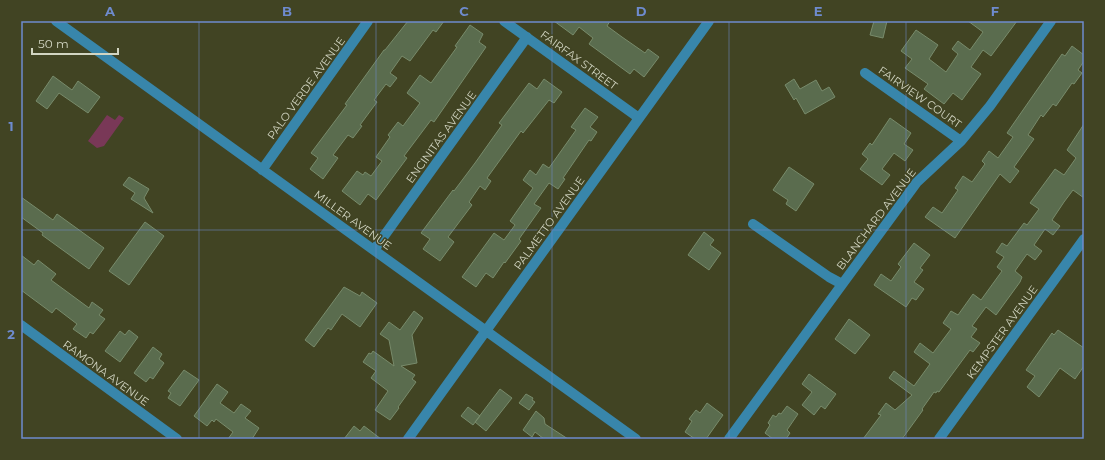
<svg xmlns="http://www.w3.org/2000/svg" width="1105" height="460" font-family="Montserrat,sans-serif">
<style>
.green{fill:#793857}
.building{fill:#5a6c4e;stroke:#788b6b}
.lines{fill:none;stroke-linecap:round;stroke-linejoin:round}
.minor{stroke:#3886ab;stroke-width:10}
.grid{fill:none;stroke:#6e8bce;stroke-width:1;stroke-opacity:0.55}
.labels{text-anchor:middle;stroke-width:3;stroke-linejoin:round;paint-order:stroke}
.street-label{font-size:11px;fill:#d2d5c2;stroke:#414423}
.neatline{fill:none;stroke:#6e8bce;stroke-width:1.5}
.grid-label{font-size:13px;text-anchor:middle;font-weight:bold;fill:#6e8bce}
</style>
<rect width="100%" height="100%" fill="#414423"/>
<path class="green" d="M 107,115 L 115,120 L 119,115 L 124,118 L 104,146 L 97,148 L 88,141 Z"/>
<path class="building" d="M 408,21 L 444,21 L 436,32 L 433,30 L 410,61 L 402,56 L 390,73 L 397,78 L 390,87 L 386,84 L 374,100 L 377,102 L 360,125 L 362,126 L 353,138 L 348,135 L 333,155 L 338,158 L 323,179 L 310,169 L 318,158 L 311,153 L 347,105 L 345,104 L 384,50 L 385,50 Z
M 554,21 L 610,21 L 607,26 L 622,37 L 645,53 L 648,49 L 659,57 L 644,77 L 634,69 L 630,74 L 589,44 L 593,38 L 579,27 L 573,35 Z
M 874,21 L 887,21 L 883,38 L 870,35 Z
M 968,21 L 1017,21 L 991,56 L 983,50 L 971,67 L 981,74 L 962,100 L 953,93 L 944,104 L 924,89 L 928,84 L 905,68 L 912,59 L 901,51 L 916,30 L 938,45 L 929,59 L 946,72 L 958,54 L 952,49 L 958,41 L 970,50 L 983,32 Z
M 470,25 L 483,34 L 479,42 L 486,47 L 434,122 L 431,120 L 404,156 L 407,158 L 376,200 L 368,194 L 360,205 L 342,191 L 357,171 L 363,175 L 365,172 L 371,176 L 382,161 L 376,157 L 390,137 L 388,135 L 398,122 L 403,126 L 420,103 L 407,93 L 420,75 L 431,83 L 457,47 L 455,46 Z
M 1072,46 L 1084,55 L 1084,61 L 1078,70 L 1082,73 L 1074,84 L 1072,83 L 1056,106 L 1053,104 L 1043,117 L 1041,115 L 1028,135 L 1034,139 L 1014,167 L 1019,171 L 1010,183 L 1000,174 L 955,238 L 925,217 L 933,207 L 942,213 L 958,190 L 955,188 L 963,176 L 972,182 L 985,164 L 982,161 L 989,151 L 998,158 L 1013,137 L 1007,133 L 1062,54 L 1065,56 Z
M 53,76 L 72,90 L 78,81 L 100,97 L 88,113 L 59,93 L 47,109 L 36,101 Z
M 544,79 L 562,92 L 554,103 L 549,100 L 523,133 L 521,131 L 487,178 L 491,181 L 485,190 L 480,186 L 469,202 L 472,205 L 448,237 L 454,242 L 440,261 L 423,249 L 430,239 L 421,233 L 453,190 L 454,191 L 475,163 L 502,125 L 499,123 L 529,83 L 537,89 Z
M 794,79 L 800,89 L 816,80 L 822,91 L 829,87 L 835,97 L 805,114 L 796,98 L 794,100 L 785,85 Z
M 585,108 L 598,117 L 590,127 L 597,132 L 591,141 L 589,140 L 563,178 L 565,179 L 558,189 L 549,183 L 534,204 L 541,208 L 519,239 L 521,241 L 505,263 L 504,262 L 493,278 L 486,273 L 476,287 L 462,277 L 494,233 L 504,240 L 515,225 L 510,221 L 533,188 L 523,180 L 530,170 L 536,175 L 543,164 L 549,168 L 576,130 L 571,127 Z
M 890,118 L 911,133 L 904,144 L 913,150 L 905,161 L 894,153 L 882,169 L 890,175 L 882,185 L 860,169 L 868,159 L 862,154 L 870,143 L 872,145 Z
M 1084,124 L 1084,198 L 1073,190 L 1064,202 L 1052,220 L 1060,226 L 1053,235 L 1045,229 L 1034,245 L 1042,251 L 1035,260 L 1027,254 L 1015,271 L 1022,277 L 1020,282 L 996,315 L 986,307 L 972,326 L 977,329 L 971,337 L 980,343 L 973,352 L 970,350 L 939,392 L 937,391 L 936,393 L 934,392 L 922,409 L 923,410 L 902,439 L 863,439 L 881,415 L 878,414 L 886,403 L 895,410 L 912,395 L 889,378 L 894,371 L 914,386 L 930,364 L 914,352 L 920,343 L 933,353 L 951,329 L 943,323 L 951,311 L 958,315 L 973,294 L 981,300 L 1002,271 L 997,267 L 1004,257 L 996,252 L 1002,243 L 1007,246 L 1024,223 L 1027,225 L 1039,209 L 1030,203 L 1055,169 L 1064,175 L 1076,158 L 1067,150 Z
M 789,167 L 814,184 L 796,211 L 786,204 L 788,200 L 773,190 Z
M 129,177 L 149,189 L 144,198 L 153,213 L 131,199 L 135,193 L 123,185 Z
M 21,197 L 53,220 L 57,214 L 104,248 L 89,269 L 42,235 L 43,233 L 21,217 Z
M 145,222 L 164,236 L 129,285 L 109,271 Z
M 704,232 L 714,240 L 710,245 L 721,253 L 709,270 L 688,255 Z
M 914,243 L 930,255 L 920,268 L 923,270 L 914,282 L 924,289 L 916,300 L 912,298 L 906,307 L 874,285 L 881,274 L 891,281 L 901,267 L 898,264 Z
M 21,255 L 34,265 L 38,260 L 56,274 L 51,280 L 89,308 L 92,302 L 103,310 L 99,315 L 105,319 L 93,334 L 90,332 L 86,338 L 73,329 L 77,324 L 56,308 L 52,313 L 21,290 Z
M 344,287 L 360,296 L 362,292 L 377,303 L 360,327 L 342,314 L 331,330 L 328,328 L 314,347 L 305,340 Z
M 414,311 L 423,318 L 412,335 L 417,363 L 401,366 L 415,375 L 412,379 L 416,382 L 398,407 L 399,408 L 390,420 L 375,410 L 388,391 L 371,378 L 376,371 L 363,362 L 369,353 L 371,354 L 373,351 L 394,366 L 389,340 L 380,334 L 389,322 L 400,330 Z
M 849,319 L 870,335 L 855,354 L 835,339 Z
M 129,330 L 138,337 L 120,362 L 105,351 L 120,331 L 125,335 Z
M 1058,330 L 1084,348 L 1084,366 L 1075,379 L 1060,368 L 1039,397 L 1027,387 L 1035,376 L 1026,370 L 1052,333 L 1054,335 Z
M 153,347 L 162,354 L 159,359 L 164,363 L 153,379 L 150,377 L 146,382 L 134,373 Z
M 184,370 L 199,380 L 180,406 L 168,398 L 171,393 L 168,391 Z
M 809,374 L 836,394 L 825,409 L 821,406 L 814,415 L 802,405 L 812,392 L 802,384 Z
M 217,384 L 228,392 L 220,403 L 234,413 L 241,404 L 251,411 L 245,418 L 259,428 L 252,439 L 228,439 L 233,432 L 216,419 L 214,422 L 212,420 L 207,426 L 194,416 Z
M 500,389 L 512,398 L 486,431 L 475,422 Z
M 526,394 L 533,398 L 532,400 L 535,402 L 529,410 L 519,403 Z
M 707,403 L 723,415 L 706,439 L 695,439 L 685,432 L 692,421 L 689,419 L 696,410 L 700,413 Z
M 787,406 L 798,414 L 787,430 L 790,433 L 786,439 L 773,439 L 765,433 L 770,425 L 768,423 L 773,415 L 776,417 L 779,413 L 781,414 Z
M 468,407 L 480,416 L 473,425 L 461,416 Z
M 536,411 L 544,418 L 545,424 L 568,439 L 544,439 L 535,432 L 532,437 L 523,430 Z
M 354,426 L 360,431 L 364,426 L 381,439 L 344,439 Z"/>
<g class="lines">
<path class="minor" d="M 56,21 L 636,439
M 504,21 L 639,118
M 865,73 L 961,141
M 262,170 L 368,21
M 753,224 L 829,277 L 842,284
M 374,250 L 527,37
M 21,325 L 177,439
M 408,439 L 709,21
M 729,439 L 917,182 L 961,141 L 990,106 L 1051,21
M 939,439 L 1084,239"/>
</g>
<path class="grid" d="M 199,21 L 199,439M 376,21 L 376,439M 552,21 L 552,439M 729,21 L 729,439M 906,21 L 906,439M 21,230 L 1084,230"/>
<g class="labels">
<g class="street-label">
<text transform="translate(579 60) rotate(36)" y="4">FAIRFAX STREET</text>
<text transform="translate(306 88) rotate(-54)" y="4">PALO VERDE AVENUE</text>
<text transform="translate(920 97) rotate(35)" y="4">FAIRVIEW COURT</text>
<text transform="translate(441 137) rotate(-54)" y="4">ENCINITAS AVENUE</text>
<text transform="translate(876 219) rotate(-53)" y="4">BLANCHARD AVENUE</text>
<text transform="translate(353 220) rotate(36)" y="4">MILLER AVENUE</text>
<text transform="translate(549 223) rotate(-54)" y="4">PALMETTO AVENUE</text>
<text transform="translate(1002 332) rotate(-54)" y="4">KEMPSTER AVENUE</text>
<text transform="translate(106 373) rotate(36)" y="4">RAMONA AVENUE</text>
</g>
</g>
<rect width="1105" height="460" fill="none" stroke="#414423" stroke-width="44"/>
<path d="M32 48v6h86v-6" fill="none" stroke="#d2d5c2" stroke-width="2"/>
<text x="38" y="48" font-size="12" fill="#d2d5c2" stroke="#414423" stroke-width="3" paint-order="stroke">50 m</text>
<rect x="22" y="22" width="1061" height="416" class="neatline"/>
<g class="grid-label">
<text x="110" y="16">A</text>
<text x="287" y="16">B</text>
<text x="464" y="16">C</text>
<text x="641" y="16">D</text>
<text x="818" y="16">E</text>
<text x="995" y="16">F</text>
<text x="11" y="131">1</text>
<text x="11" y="339">2</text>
</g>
</svg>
